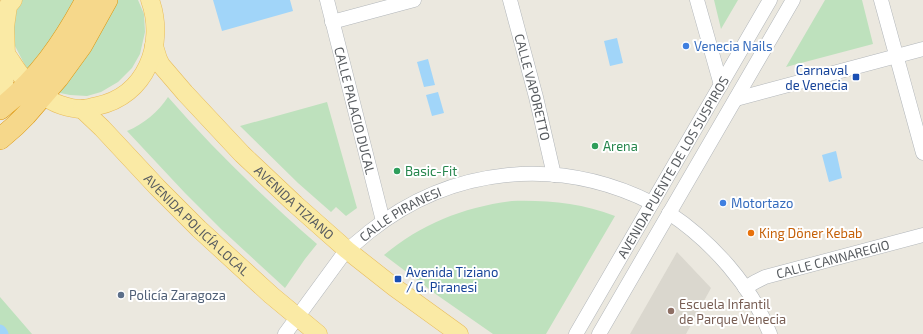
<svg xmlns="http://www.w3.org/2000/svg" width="923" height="334" font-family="'Exo 2',sans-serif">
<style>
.education{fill:#dad7ce}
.green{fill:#bee1bd}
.water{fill:#a1d5f9}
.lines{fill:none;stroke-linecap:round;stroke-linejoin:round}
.canal{stroke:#a1d5f9;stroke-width:13}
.minor-casing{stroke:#b2b6ba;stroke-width:15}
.major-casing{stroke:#e8bc5b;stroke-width:19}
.highway-casing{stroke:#dd960d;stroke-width:22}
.minor{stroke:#fff;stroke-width:14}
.major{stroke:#faeaa5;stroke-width:18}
.highway{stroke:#f6d88b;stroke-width:21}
.shop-dot{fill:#3f7fe0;stroke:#fff;stroke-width:1.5}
.transit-dot{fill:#1a4fb4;stroke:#fff;stroke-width:1.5}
.leisure-dot{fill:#2e9e5b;stroke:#fff;stroke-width:1.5}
.food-dot{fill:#e8710a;stroke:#fff;stroke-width:1.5}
.service-dot{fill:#5c6f8a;stroke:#fff;stroke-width:1.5}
.education-dot{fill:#8d6e63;stroke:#fff;stroke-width:1.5}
.labels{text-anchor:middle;stroke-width:4;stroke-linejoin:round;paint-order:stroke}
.shop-label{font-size:13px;fill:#366cbe;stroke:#fff;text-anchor:start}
.transit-label{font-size:13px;fill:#164399;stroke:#fff;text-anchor:end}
.street-label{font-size:13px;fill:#585c60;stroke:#fff}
.leisure-label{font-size:13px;fill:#27864d;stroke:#fff;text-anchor:start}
.food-label{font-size:13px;fill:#c56008;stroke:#fff;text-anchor:start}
.service-label{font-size:13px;fill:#4e5e75;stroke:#fff;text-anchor:start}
.education-label{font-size:13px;fill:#785e54;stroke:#fff;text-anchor:start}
</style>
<rect width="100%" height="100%" fill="#ebe8df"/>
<path class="education" d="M 677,252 L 711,288 L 686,334 L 630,334 Z"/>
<path class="green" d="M 21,0 L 77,0 L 66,20 L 28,71 L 15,46 L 14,33 L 13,18 Z
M 115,0 L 138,0 L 144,14 L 145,32 L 140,54 L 132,68 L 118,82 L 101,92 L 87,96 L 70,95 L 55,92 Z
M 714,0 L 738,0 L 721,29 Z
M 825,0 L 862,0 L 873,44 L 786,67 Z
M 168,97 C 214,150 264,198 317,244 L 305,259 L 285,288 L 221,229 L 185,193 L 127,131 C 144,124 158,112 168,97 Z
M 327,102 L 357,208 L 346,216 L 336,207 L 331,212 L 298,183 L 240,126 Z
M 512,201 C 547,200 581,203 615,216 L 546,334 L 493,334 L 437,295 L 384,255 C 421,224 464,207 512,201 Z
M 0,297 L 32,334 L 0,334 Z"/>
<path class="water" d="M 213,0 L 290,0 L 293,11 L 222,31 Z
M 617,38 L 623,63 L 610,66 L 604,41 Z
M 428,59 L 435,85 L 424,87 L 417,62 Z
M 438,92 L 444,113 L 432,116 L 426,95 Z
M 836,151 L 842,178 L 829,182 L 822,155 Z"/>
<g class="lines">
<path class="canal" d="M 0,331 L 2,334"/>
<g class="minor-casing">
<g id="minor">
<path id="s1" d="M 327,0 L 383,221"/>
<path id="s2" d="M 510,0 L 536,97 L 554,175"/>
<path d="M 697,0 L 721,85"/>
<path d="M 881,0 L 923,153"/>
<path d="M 332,22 L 414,0"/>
<path d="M 736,99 L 923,49"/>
<path d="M 669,213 C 711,241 752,286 770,334"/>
<path id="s3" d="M 745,288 L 755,282 L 765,277 L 923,235"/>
<path id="s4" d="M 285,334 L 342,256 C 350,247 360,240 369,232 C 452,166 558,156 652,203"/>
<path id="s5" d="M 576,334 L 770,0"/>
<path d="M 599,334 L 793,0"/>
</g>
</g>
<g class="major-casing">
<g id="major">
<path id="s6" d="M 154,46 L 158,59 L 161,65 L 185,93 L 242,154 L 295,204 L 347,250 L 394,287 L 459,334"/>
<path d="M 6,54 C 11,60 15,68 20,74 C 30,87 46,100 61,105 C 67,107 76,109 82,109 C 87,109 92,107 97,106 C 146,96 166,44 150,0"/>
<path d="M 0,109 L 4,84 L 4,63 L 6,54 L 5,27 L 8,6 L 13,0"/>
<path id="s7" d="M 82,109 L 102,128 L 157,187 L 199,229 L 271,295 L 318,334"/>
</g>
</g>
<g class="highway-casing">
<path id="highway" d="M 0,109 C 38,79 63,43 86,0
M 0,139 L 15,126 L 26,115 L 58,78 L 82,45 L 107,0"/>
</g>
<use href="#minor" class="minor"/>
<use href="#major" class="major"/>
<use href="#highway" class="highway"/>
</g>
<g class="shop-dot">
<circle cx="686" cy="46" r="4"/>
<circle cx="723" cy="203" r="4"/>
</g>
<g class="transit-dot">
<rect x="852" y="73" width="8" height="8" rx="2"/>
<rect x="394" y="275" width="8" height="8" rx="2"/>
</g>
<g class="leisure-dot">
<circle cx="595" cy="146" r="4"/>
<circle cx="397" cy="171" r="4"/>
</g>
<circle class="food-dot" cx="751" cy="233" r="4"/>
<circle class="service-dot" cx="121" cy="295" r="4"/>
<circle class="education-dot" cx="671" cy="311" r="4"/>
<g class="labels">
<g class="shop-label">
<text x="694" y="51">Venecia Nails</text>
<text x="731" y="208">Motortazo</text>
</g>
<g class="transit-label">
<text x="848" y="75">Carnaval<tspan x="848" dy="15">de Venecia</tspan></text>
<text x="406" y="277" text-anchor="start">Avenida Tiziano<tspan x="406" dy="15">/ G. Piranesi</tspan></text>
</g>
<g class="street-label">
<text dy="5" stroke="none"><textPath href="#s2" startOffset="90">CALLE VAPORETTO</textPath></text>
<text dy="5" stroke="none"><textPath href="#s1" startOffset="114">CALLE PALACIO DUCAL</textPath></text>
<text dy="5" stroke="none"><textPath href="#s5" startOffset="193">AVENIDA PUENTE DE LOS SUSPIROS</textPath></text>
<text dy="5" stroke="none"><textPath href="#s6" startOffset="212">AVENIDA TIZIANO</textPath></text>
<text dy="5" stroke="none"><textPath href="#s4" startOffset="169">CALLE PIRANESI</textPath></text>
<text dy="5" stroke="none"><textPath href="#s7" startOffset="163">AVENIDA POLICÍA LOCAL</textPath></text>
<text dy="5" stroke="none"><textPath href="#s3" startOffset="93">CALLE CANNAREGIO</textPath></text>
</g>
<g class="leisure-label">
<text x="603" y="151">Arena</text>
<text x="405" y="176">Basic-Fit</text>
</g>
<g class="food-label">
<text x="759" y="238">King Döner Kebab</text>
</g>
<g class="service-label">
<text x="129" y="300">Policía Zaragoza</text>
</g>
<g class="education-label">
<text x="679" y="309">Escuela Infantil<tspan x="679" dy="15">de Parque Venecia</tspan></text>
</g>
</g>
</svg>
